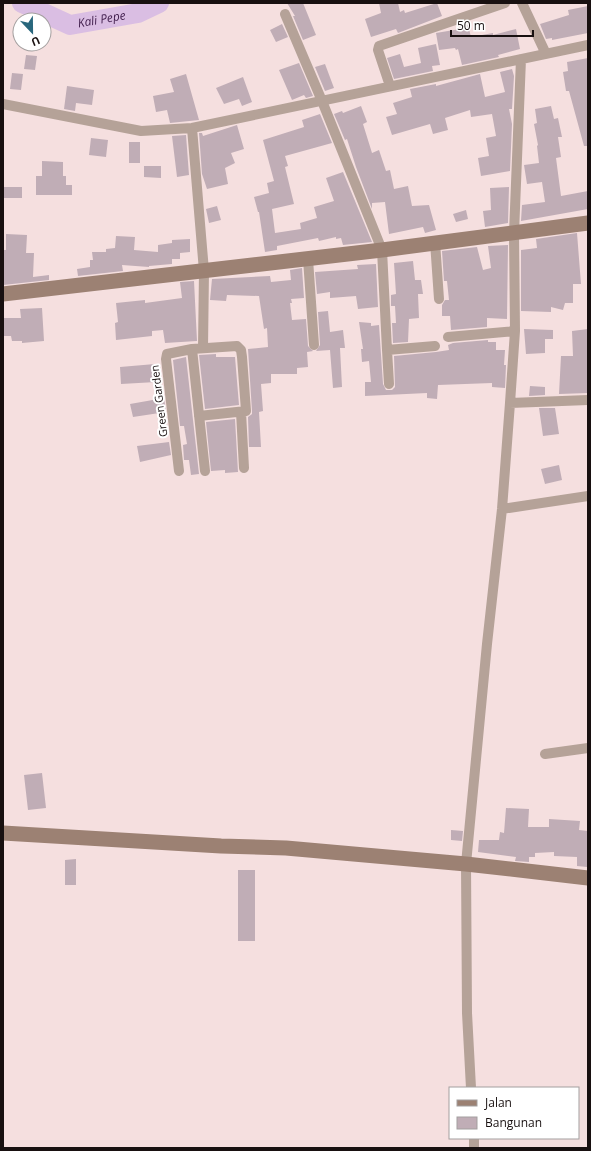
<svg xmlns="http://www.w3.org/2000/svg" width="591" height="1151" font-family="'Open Sans',sans-serif">
<style>
.lines{fill:none;stroke-linecap:round;stroke-linejoin:round}
.river{stroke:#dabee3;stroke-width:20}
.building{fill:#c0adb6}
.street{stroke:#b5a298;stroke-width:10}
.secondary{stroke:#9c8173;stroke-width:15}
.labels{text-anchor:middle;stroke-width:4;stroke-linejoin:round;paint-order:stroke}
.street-label{font-size:11px;fill:#181010;stroke:#fff}
.water-label{font-size:12px;font-style:italic;fill:#3f1c4b;stroke:#fff}
</style>
<rect width="100%" height="100%" fill="#f5dfdf"/>
<g class="lines">
<path class="river" id="s1" d="M 22,3 L 70,25 L 138,13 L 159,3"/>
</g>
<path class="building" d="M 287,3 L 303,3 L 316,35 L 303,40 L 293,16 L 295,16 Z
M 379,3 L 398,3 L 400,12 L 404,10 L 405,13 L 437,3 L 442,16 L 398,33 L 396,29 L 371,37 L 365,19 L 381,13 Z
M 588,6 L 588,33 L 552,40 L 552,38 L 546,39 L 540,24 L 569,15 L 568,10 Z
M 282,24 L 288,37 L 276,42 L 270,30 Z
M 468,25 L 471,37 L 493,33 L 493,35 L 516,29 L 520,49 L 498,55 L 499,57 L 462,65 L 458,49 L 456,50 L 455,48 L 439,50 L 436,33 L 460,29 L 459,27 Z
M 436,44 L 440,65 L 432,66 L 433,71 L 394,79 L 387,58 L 400,54 L 404,67 L 421,63 L 418,48 Z
M 26,55 L 37,56 L 35,70 L 24,69 Z
M 588,58 L 588,146 L 584,146 L 569,91 L 566,91 L 563,72 L 568,71 L 567,62 Z
M 299,63 L 313,96 L 306,98 L 304,95 L 292,100 L 279,70 Z
M 325,64 L 334,88 L 325,91 L 315,67 Z
M 512,69 L 514,76 L 512,109 L 509,109 L 512,124 L 510,171 L 481,176 L 478,158 L 489,156 L 486,138 L 496,136 L 492,114 L 471,117 L 470,110 L 445,118 L 448,130 L 433,134 L 430,124 L 392,135 L 386,117 L 397,114 L 393,103 L 412,97 L 410,89 L 436,84 L 436,86 L 480,74 L 485,97 L 505,92 L 500,72 Z
M 12,73 L 23,74 L 21,90 L 10,89 Z
M 186,74 L 199,120 L 170,123 L 167,110 L 156,112 L 153,96 L 174,92 L 170,79 Z
M 243,77 L 252,102 L 242,106 L 239,99 L 224,104 L 216,88 Z
M 67,86 L 94,90 L 92,105 L 76,103 L 75,111 L 64,109 Z
M 361,106 L 367,122 L 363,124 L 372,153 L 379,150 L 386,171 L 390,170 L 394,189 L 408,186 L 412,206 L 429,205 L 436,230 L 425,233 L 423,227 L 389,234 L 385,202 L 372,203 L 372,209 L 356,167 L 347,139 L 345,140 L 334,114 L 342,111 L 343,113 Z
M 551,106 L 554,119 L 558,118 L 562,137 L 558,137 L 561,157 L 556,158 L 561,196 L 588,191 L 588,209 L 521,221 L 522,205 L 545,202 L 542,182 L 527,184 L 524,165 L 539,163 L 537,146 L 538,145 L 534,124 L 537,123 L 535,109 Z
M 320,114 L 332,143 L 285,156 L 288,166 L 285,167 L 294,204 L 272,209 L 275,233 L 301,229 L 300,223 L 317,218 L 314,207 L 334,201 L 326,178 L 343,172 L 372,242 L 343,245 L 341,238 L 336,239 L 336,237 L 319,241 L 318,238 L 277,246 L 277,250 L 265,252 L 259,212 L 258,212 L 254,197 L 269,193 L 267,183 L 274,181 L 263,140 L 304,127 L 302,120 Z
M 237,125 L 244,149 L 231,153 L 235,163 L 225,168 L 228,184 L 207,189 L 202,174 L 199,133 L 202,133 L 203,136 Z
M 186,135 L 189,175 L 177,177 L 172,136 Z
M 91,138 L 108,140 L 106,157 L 89,155 Z
M 129,142 L 140,142 L 140,163 L 129,163 Z
M 42,161 L 63,162 L 63,176 L 66,176 L 66,185 L 72,185 L 72,195 L 36,195 L 36,176 L 42,176 Z
M 144,166 L 161,166 L 161,178 L 144,177 Z
M 3,187 L 22,187 L 22,198 L 3,198 Z
M 509,187 L 508,223 L 485,227 L 483,211 L 491,210 L 490,188 Z
M 217,206 L 221,220 L 209,223 L 206,209 Z
M 466,210 L 468,219 L 456,222 L 453,214 Z
M 577,233 L 581,284 L 573,284 L 573,303 L 565,303 L 563,310 L 551,307 L 551,312 L 521,311 L 521,250 L 537,248 L 536,239 Z
M 6,234 L 27,235 L 26,253 L 34,253 L 33,277 L 49,275 L 49,280 L 3,285 L 3,250 L 6,250 Z
M 116,236 L 135,237 L 134,250 L 158,252 L 158,245 L 172,243 L 172,240 L 190,239 L 190,252 L 180,253 L 180,259 L 172,259 L 172,264 L 149,266 L 149,267 L 122,265 L 123,271 L 78,276 L 77,269 L 90,267 L 90,260 L 93,260 L 92,252 L 106,252 L 106,249 L 115,248 Z
M 508,245 L 507,319 L 487,318 L 487,327 L 451,330 L 450,316 L 442,316 L 442,305 L 445,300 L 449,300 L 447,281 L 444,281 L 442,251 L 477,247 L 483,270 L 491,268 L 488,246 Z
M 413,261 L 415,280 L 421,280 L 423,294 L 418,294 L 419,318 L 409,319 L 408,342 L 393,343 L 392,323 L 396,323 L 395,306 L 391,306 L 391,295 L 396,294 L 394,263 Z
M 376,264 L 378,307 L 358,309 L 356,296 L 330,298 L 330,292 L 317,294 L 315,272 L 358,269 L 357,265 Z
M 302,268 L 304,298 L 291,299 L 292,303 L 290,303 L 292,320 L 306,319 L 308,346 L 313,351 L 307,352 L 308,367 L 297,368 L 297,374 L 271,374 L 271,383 L 261,384 L 263,411 L 259,412 L 261,447 L 249,447 L 248,417 L 252,414 L 252,411 L 248,349 L 268,347 L 267,328 L 264,329 L 259,296 L 227,295 L 226,301 L 210,300 L 212,279 L 270,276 L 271,282 L 291,280 L 290,270 Z
M 194,281 L 197,341 L 165,343 L 163,330 L 152,331 L 152,336 L 116,340 L 115,323 L 118,322 L 116,303 L 145,300 L 145,303 L 182,298 L 180,282 Z
M 42,308 L 44,341 L 22,343 L 22,341 L 12,341 L 11,336 L 3,336 L 3,318 L 21,318 L 20,309 Z
M 328,311 L 330,332 L 343,330 L 345,348 L 340,348 L 342,387 L 333,388 L 330,350 L 316,351 L 320,345 L 318,312 Z
M 359,322 L 371,323 L 371,326 L 379,325 L 383,384 L 386,390 L 392,390 L 395,387 L 394,356 L 436,352 L 449,350 L 448,345 L 453,343 L 488,340 L 488,342 L 496,342 L 496,350 L 505,350 L 504,365 L 506,365 L 505,388 L 492,387 L 492,383 L 438,385 L 437,399 L 427,398 L 427,393 L 365,396 L 365,382 L 371,382 L 369,361 L 362,362 L 361,349 L 363,349 Z
M 524,329 L 553,330 L 553,339 L 545,339 L 545,353 L 526,354 Z
M 588,329 L 588,393 L 559,394 L 561,356 L 573,356 L 572,331 Z
M 216,354 L 216,357 L 235,357 L 239,405 L 205,409 L 199,355 Z
M 186,357 L 199,474 L 191,475 L 189,460 L 184,460 L 183,445 L 187,444 L 184,426 L 180,426 L 173,360 Z
M 155,364 L 156,382 L 121,384 L 120,367 Z
M 530,386 L 545,387 L 545,395 L 529,396 Z
M 164,398 L 166,412 L 133,417 L 130,404 Z
M 539,408 L 555,408 L 559,434 L 543,436 Z
M 235,419 L 238,472 L 225,473 L 225,470 L 211,471 L 206,422 Z
M 169,442 L 171,455 L 140,462 L 137,446 Z
M 559,465 L 562,480 L 545,484 L 541,469 Z
M 42,773 L 46,808 L 28,810 L 24,775 Z
M 506,808 L 529,809 L 528,827 L 549,827 L 549,819 L 580,821 L 579,830 L 588,831 L 587,867 L 577,866 L 577,857 L 554,856 L 554,852 L 535,853 L 535,857 L 529,857 L 529,862 L 515,861 L 516,857 L 478,852 L 479,840 L 499,840 L 500,832 L 504,833 Z
M 451,830 L 463,831 L 462,841 L 451,840 Z
M 76,859 L 76,885 L 65,885 L 65,860 Z
M 238,870 L 255,870 L 255,941 L 238,941 Z"/>
<g class="lines">
<path class="street" d="M 522,3 L 546,54
M 285,14 L 322,101 L 382,250 L 387,350 L 435,346
M 390,86 L 378,50 L 379,46 L 505,3
M 3,104 L 141,131 L 192,128 L 588,45
M 192,128 L 204,271 L 203,348
M 435,242 L 439,299
M 308,259 L 314,345
M 448,337 L 515,331
M 192,349 L 205,471
M 387,350 L 389,384
M 510,403 L 588,400
M 241,412 L 244,468
M 179,471 L 166,359 L 167,354 L 192,349 L 237,346 L 241,350 L 242,357 L 246,411 L 199,416
M 502,509 L 588,496
M 545,754 L 588,748
M 471,1088 L 467,1013 L 466,864 L 487,644 L 502,509 L 510,403 L 515,331 L 514,233 L 521,59
M 474,1138 L 474,1148"/>
<path class="secondary" d="M 3,294 L 382,250 L 588,223
M 3,833 L 221,846 L 286,848 L 466,864 L 588,878"/>
</g>
<g class="labels">
<g class="street-label">
<text transform="translate(159 401) rotate(-97)" y="4">Green Garden</text>
</g>
<g class="water-label">
<text dy="4" stroke="none"><textPath href="#s1" startOffset="85">Kali Pepe</textPath></text>
</g>
</g>
<rect width="591" height="1151" fill="none" stroke="#181010" stroke-width="8"/>
<rect x="449" y="1087" width="130" height="52" fill="#ffffff" stroke="#a39f9f"/>
<rect x="457" y="1100" width="20" height="6" fill="#9c8173" stroke="#a39f9f"/>
<text x="485" y="1107" font-size="12" fill="#181010">Jalan</text>
<rect x="457" y="1117" width="20" height="12" fill="#c0adb6" stroke="#a39f9f"/>
<text x="485" y="1127" font-size="12" fill="#181010">Bangunan</text>
<g transform="translate(32 32) rotate(158)"><circle r="19" fill="#ffffff" stroke="#a39f9f"/>
<path d="M0-3L7 15L0 10L-7 15Z" fill="#29677d"/>
<text y="-6" font-size="11" font-weight="bold" text-anchor="middle" fill="#181010">U</text>
</g>
<path d="M451 30v6h82v-6" fill="none" stroke="#181010" stroke-width="2"/>
<text x="457" y="30" font-size="12" fill="#181010" stroke="#ffffff" stroke-width="3" paint-order="stroke">50 m</text>
</svg>
